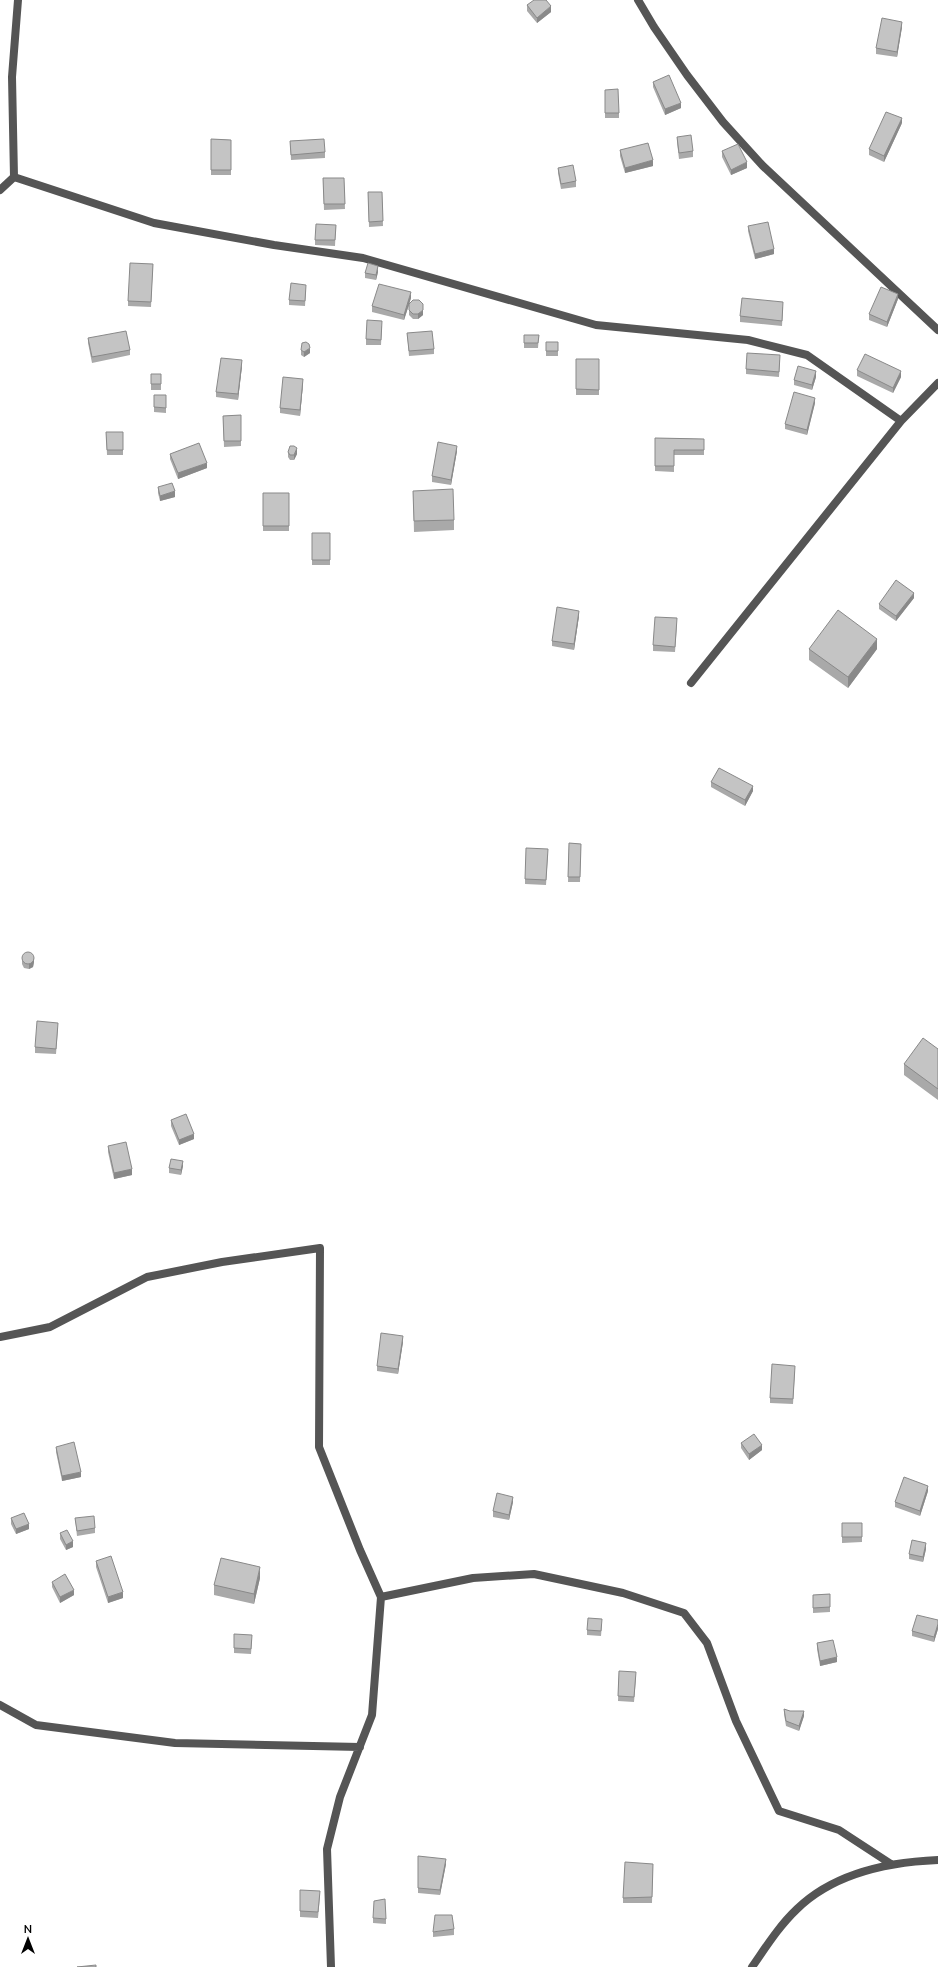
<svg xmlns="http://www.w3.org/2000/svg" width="938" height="1967" font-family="Mulish,sans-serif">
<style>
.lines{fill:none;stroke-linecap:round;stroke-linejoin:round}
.minor{stroke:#555;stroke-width:8}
.wall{fill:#a9a9a9}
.shaded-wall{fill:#898989}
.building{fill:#c4c4c4;stroke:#898989}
</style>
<rect width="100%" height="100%" fill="#fff"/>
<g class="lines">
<path class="minor" d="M 638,0 L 654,27 L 687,75 L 723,122 L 763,166 L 938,330
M 14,177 L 154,223 L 274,245 L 363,258 L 596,325 L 748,340 L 807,355 L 901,421
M 0,190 L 14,177 L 12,77 L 18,0
M 691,683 L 901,421 L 938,383
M 0,1337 L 50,1327 L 147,1277 L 222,1262 L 320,1248 L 319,1447 L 360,1550 L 381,1597 L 372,1715 L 340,1797 L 327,1849 L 331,1967
M 381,1597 L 473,1578 L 534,1574 L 623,1593 L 684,1613 L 707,1643 L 736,1721 L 779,1811 L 839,1830 L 891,1864
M 0,1705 L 36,1725 L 175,1743 L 360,1747
M 752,1967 C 766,1947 779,1926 797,1909 C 834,1873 889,1862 938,1860"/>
</g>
<path class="wall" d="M 527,5 L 551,12 L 537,23 L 527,11 Z
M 902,27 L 897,57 L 876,54 L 876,48 Z
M 653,82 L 681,108 L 665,115 L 653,87 Z
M 605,90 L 619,113 L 619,118 L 605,118 Z
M 902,123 L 884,162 L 869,155 L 869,149 Z
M 677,137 L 693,151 L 693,157 L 679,159 L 677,142 Z
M 211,139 L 231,140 L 231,175 L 211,175 Z
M 290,141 L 325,152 L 325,158 L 291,160 Z
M 620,150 L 653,166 L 625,173 L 620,156 Z
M 722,151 L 747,168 L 731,175 L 722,157 Z
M 558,168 L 576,181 L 576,187 L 561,189 L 558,173 Z
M 323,178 L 344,178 L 345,209 L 324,210 Z
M 368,192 L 382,192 L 383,226 L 369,227 Z
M 336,225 L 335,246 L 315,245 L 315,240 Z
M 748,226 L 774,254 L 755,259 L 748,231 Z
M 153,264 L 151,307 L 128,306 L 128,301 Z
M 378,272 L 376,280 L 365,278 L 365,273 Z
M 306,290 L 305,306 L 289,305 L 289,300 Z
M 411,298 L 409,304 L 423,315 L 418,319 L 413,319 L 409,315 L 409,305 L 404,320 L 372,312 L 372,306 Z
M 898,299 L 887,327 L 869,320 L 869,314 Z
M 783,307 L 782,326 L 740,322 L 740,316 Z
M 382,326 L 381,345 L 366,345 L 366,339 Z
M 407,333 L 434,349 L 434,354 L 409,356 Z
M 524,335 L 539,335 L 538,348 L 524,348 Z
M 88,338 L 130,350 L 130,355 L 92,363 L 88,343 Z
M 546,342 L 558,342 L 558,356 L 546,356 Z
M 301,350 L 310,353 L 304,357 L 301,355 Z
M 576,359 L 599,359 L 599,395 L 576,395 Z
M 780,360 L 779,377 L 746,374 L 746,369 Z
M 242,366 L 238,400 L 216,397 L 216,392 Z
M 857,370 L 901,377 L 893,393 L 857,376 Z
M 151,374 L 161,374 L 161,390 L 151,390 Z
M 816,377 L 812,390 L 794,385 L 794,380 Z
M 303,384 L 300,416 L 280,413 L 280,408 Z
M 154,395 L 166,395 L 166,413 L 154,412 Z
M 815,403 L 807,435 L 785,429 L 785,424 Z
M 241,415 L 241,446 L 224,447 L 223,416 Z
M 106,432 L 123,432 L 123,455 L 107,455 Z
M 655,438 L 704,439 L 704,455 L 674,455 L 674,472 L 655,471 Z
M 457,451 L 451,485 L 432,482 L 432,476 Z
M 288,452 L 297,454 L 294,460 L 290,460 L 288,457 Z
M 170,454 L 207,468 L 178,479 L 170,459 Z
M 158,487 L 175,497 L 160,501 L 158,493 Z
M 413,491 L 454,520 L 454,530 L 414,532 Z
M 263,493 L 289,493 L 289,531 L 263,531 Z
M 312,533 L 330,533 L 330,565 L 312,565 Z
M 914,598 L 896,621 L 879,609 L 879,604 Z
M 579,616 L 574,650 L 552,646 L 552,641 Z
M 677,624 L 675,652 L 653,651 L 653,645 Z
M 809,649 L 877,649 L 848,688 L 809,660 Z
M 711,782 L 753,791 L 745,806 L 711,787 Z
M 569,843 L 581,844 L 580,882 L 568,882 Z
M 548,854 L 546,885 L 525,884 L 525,879 Z
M 22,959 L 34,962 L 33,967 L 29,969 L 24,968 L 22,964 Z
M 58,1028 L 56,1054 L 35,1053 L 35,1047 Z
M 938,1049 L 938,1100 L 904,1075 L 904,1064 Z
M 171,1120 L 194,1139 L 179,1145 L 171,1126 Z
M 108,1146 L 132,1175 L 114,1179 L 108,1152 Z
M 183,1166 L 181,1175 L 169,1173 L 169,1168 Z
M 403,1342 L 398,1374 L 377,1371 L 377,1366 Z
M 795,1371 L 793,1404 L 770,1403 L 770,1398 Z
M 741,1443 L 762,1450 L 749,1460 L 741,1448 Z
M 56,1447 L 81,1477 L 62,1481 L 56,1452 Z
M 928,1491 L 920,1516 L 895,1507 L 895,1502 Z
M 513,1502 L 509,1520 L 493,1517 L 493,1511 Z
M 11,1518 L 29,1529 L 16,1534 L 11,1524 Z
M 75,1518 L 95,1528 L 95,1533 L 77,1536 Z
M 842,1523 L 862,1523 L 862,1542 L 842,1543 Z
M 60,1533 L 73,1547 L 66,1550 L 60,1539 Z
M 926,1549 L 923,1562 L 909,1559 L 909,1554 Z
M 96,1561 L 123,1598 L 108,1603 L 96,1567 Z
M 260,1578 L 254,1604 L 214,1595 L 214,1585 Z
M 52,1582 L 74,1595 L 60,1603 L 52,1587 Z
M 830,1594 L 830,1612 L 813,1613 L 813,1595 Z
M 938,1620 L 938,1629 L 934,1642 L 912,1636 L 912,1631 Z
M 602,1624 L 601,1636 L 587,1635 L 587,1630 Z
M 234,1634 L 252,1640 L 251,1654 L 234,1653 Z
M 817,1643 L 837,1662 L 820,1666 L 817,1649 Z
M 619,1671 L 636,1678 L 634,1702 L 618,1701 Z
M 784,1709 L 804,1716 L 799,1731 L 786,1726 L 784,1714 Z
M 418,1856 L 446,1864 L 440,1895 L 418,1893 Z
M 653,1864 L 652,1903 L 623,1903 L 623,1898 Z
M 300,1890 L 320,1896 L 318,1918 L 300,1917 Z
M 373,1918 L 386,1919 L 386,1924 L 373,1923 Z
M 454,1929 L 454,1935 L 433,1937 L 433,1932 Z"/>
<path class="shaded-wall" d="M 551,6 L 551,12 L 537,23 L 537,18 Z
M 902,22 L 902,27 L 897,57 L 897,52 Z
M 681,103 L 681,108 L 665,115 L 665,109 Z
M 902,118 L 902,123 L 884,162 L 884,156 Z
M 653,160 L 653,166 L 625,173 L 625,168 Z
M 747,162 L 747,168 L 731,175 L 731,170 Z
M 774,249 L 774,254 L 755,259 L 755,254 Z
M 378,266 L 378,272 L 376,280 L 376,275 Z
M 411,292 L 411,298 L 404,320 L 404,315 Z
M 898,294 L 898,299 L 887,327 L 887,322 Z
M 423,310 L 423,315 L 418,319 L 418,314 Z
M 310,348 L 310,353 L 304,357 L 304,352 Z
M 242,360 L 242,366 L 238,400 L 238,394 Z
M 816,371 L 816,377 L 812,390 L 812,385 Z
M 901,371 L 901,377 L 893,393 L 893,388 Z
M 303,379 L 303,384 L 300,416 L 300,410 Z
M 815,398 L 815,403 L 807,435 L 807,430 Z
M 457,446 L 457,451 L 451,485 L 451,480 Z
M 297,448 L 297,454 L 294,460 L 294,455 Z
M 207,463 L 207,468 L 178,479 L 178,473 Z
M 175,491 L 175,497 L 160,501 L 160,496 Z
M 914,593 L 914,598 L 896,621 L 896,616 Z
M 579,611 L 579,616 L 574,650 L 574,644 Z
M 877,639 L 877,649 L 848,688 L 848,677 Z
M 753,786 L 753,791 L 745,806 L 745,800 Z
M 34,957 L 34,962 L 33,967 L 29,969 L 29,964 Z
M 194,1134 L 194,1139 L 179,1145 L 179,1140 Z
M 183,1161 L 183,1166 L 181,1175 L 181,1170 Z
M 132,1169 L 132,1175 L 114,1179 L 114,1173 Z
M 403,1336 L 403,1342 L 398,1374 L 398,1369 Z
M 762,1445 L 762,1450 L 749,1460 L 749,1454 Z
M 81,1472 L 81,1477 L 62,1481 L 62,1476 Z
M 928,1486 L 928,1491 L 920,1516 L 920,1511 Z
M 513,1497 L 513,1502 L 509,1520 L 509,1515 Z
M 29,1524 L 29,1529 L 16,1534 L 16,1529 Z
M 73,1541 L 73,1547 L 66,1550 L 66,1545 Z
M 926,1543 L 926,1549 L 923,1562 L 923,1557 Z
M 260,1567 L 260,1578 L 254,1604 L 254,1594 Z
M 74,1590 L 74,1595 L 60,1603 L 60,1597 Z
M 123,1592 L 123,1598 L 108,1603 L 108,1597 Z
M 938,1624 L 938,1629 L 934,1642 L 934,1637 Z
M 837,1657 L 837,1662 L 820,1666 L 820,1661 Z
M 804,1711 L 804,1716 L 799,1731 L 799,1726 Z
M 446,1859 L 446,1864 L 440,1895 L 440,1890 Z"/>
<path class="building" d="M 534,0 L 546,0 L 551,6 L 537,18 L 527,5 Z
M 882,18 L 902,22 L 897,52 L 876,48 Z
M 669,75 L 681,103 L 665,109 L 653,82 Z
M 618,89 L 619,113 L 605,113 L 605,90 Z
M 886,112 L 902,118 L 884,156 L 869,149 Z
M 691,135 L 693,151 L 679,153 L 677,137 Z
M 211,139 L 231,140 L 231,170 L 211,170 Z
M 324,139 L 325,152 L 291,155 L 290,141 Z
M 648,143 L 653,160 L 625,168 L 620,150 Z
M 738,144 L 747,162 L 731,170 L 722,151 Z
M 573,165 L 576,181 L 561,184 L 558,168 Z
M 323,178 L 344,178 L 345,204 L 324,204 Z
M 368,192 L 382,192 L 383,221 L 369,222 Z
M 768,222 L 774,249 L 755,254 L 748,226 Z
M 316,224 L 336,225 L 335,240 L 315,240 Z
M 130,263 L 153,264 L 151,302 L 128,301 Z
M 368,263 L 378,266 L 376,275 L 365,273 Z
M 291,283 L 306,285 L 305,301 L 289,300 Z
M 379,284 L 411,292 L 404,315 L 372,306 Z
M 881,287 L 898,294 L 887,322 L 869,314 Z
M 742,298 L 783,302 L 782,321 L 740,316 Z
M 413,300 L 419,300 L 423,304 L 423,310 L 418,314 L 413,314 L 409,310 L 409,304 Z
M 367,320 L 382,321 L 381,340 L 366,339 Z
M 126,331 L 130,350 L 92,357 L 88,338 Z
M 432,331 L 434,349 L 409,351 L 407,333 Z
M 524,335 L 539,335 L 538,343 L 524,343 Z
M 306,342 L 309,344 L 310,348 L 304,352 L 301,350 L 302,343 Z
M 546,342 L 558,342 L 558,351 L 546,351 Z
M 747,353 L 780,355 L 779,372 L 746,369 Z
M 865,354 L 901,371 L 893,388 L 857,370 Z
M 221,358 L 242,360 L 238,394 L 216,392 Z
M 576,359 L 599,359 L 599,390 L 576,389 Z
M 798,366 L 816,371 L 812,385 L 794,380 Z
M 151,374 L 161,374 L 161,384 L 151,384 Z
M 283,377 L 303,379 L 300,410 L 280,408 Z
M 794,392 L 815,398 L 807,430 L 785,424 Z
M 154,395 L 166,395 L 166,408 L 154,407 Z
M 241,415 L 241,441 L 224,441 L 223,416 Z
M 106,432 L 123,432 L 123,450 L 107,450 Z
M 655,438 L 704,439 L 704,450 L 674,450 L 674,466 L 655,466 Z
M 438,442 L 457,446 L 451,480 L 432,476 Z
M 199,443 L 207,463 L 178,473 L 170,454 Z
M 290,446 L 294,446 L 297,448 L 294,455 L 290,455 L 288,452 Z
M 172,483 L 175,491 L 160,496 L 158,487 Z
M 453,489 L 454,520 L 414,521 L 413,491 Z
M 263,493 L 289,493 L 289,526 L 263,526 Z
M 312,533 L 330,533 L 330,560 L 312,560 Z
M 896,580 L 914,593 L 896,616 L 879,604 Z
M 557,607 L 579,611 L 574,644 L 552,641 Z
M 838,610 L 877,639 L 848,677 L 809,649 Z
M 655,617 L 677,618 L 675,647 L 653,645 Z
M 719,768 L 753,786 L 745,800 L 711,782 Z
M 569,843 L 581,844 L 580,877 L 568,877 Z
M 526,848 L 548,849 L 546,880 L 525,879 Z
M22 958a6 6 0 1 1 12 0a6 6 0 1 1-12 0Z
M 37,1021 L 58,1023 L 56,1049 L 35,1047 Z
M 923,1038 L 938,1049 L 938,1089 L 904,1064 Z
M 186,1114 L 194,1134 L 179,1140 L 171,1120 Z
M 126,1142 L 132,1169 L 114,1173 L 108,1146 Z
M 171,1159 L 183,1161 L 181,1170 L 169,1168 Z
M 381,1333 L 403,1336 L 398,1369 L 377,1366 Z
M 772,1364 L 795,1366 L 793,1399 L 770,1398 Z
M 754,1434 L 762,1445 L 749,1454 L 741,1443 Z
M 74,1442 L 81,1472 L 62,1476 L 56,1447 Z
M 904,1477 L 928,1486 L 920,1511 L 895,1502 Z
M 497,1493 L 513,1497 L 509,1515 L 493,1511 Z
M 24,1513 L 29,1524 L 16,1529 L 11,1518 Z
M 94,1516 L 95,1528 L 77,1531 L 75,1518 Z
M 842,1523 L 862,1523 L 862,1537 L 842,1537 Z
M 67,1530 L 73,1541 L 66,1545 L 60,1533 Z
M 912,1540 L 926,1543 L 923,1557 L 909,1554 Z
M 111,1556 L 123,1592 L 108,1597 L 96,1561 Z
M 221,1558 L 260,1567 L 254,1594 L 214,1585 Z
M 65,1574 L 74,1590 L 60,1597 L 52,1582 Z
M 830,1594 L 830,1607 L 813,1608 L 813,1595 Z
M 917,1615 L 938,1620 L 938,1624 L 934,1637 L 912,1631 Z
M 588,1618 L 602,1619 L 601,1631 L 587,1630 Z
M 234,1634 L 252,1635 L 251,1649 L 234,1648 Z
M 833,1640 L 837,1657 L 820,1661 L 817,1643 Z
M 619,1671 L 636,1672 L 634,1697 L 618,1696 Z
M 784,1709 L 790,1711 L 804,1711 L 799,1726 L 786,1721 Z
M 418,1856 L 446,1859 L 440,1890 L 418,1888 Z
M 625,1862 L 653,1864 L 652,1897 L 623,1898 Z
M 300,1890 L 320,1891 L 318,1912 L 300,1911 Z
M 385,1899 L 386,1919 L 373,1918 L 374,1901 Z
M 435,1915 L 452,1915 L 454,1929 L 433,1932 Z
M 96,1965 L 96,1967 L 77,1967 Z"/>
<g transform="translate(28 1939)" stroke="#ffffff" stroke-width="3" paint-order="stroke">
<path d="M0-3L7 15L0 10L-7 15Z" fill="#000000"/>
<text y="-6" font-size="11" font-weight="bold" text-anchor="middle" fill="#000000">N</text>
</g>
</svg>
